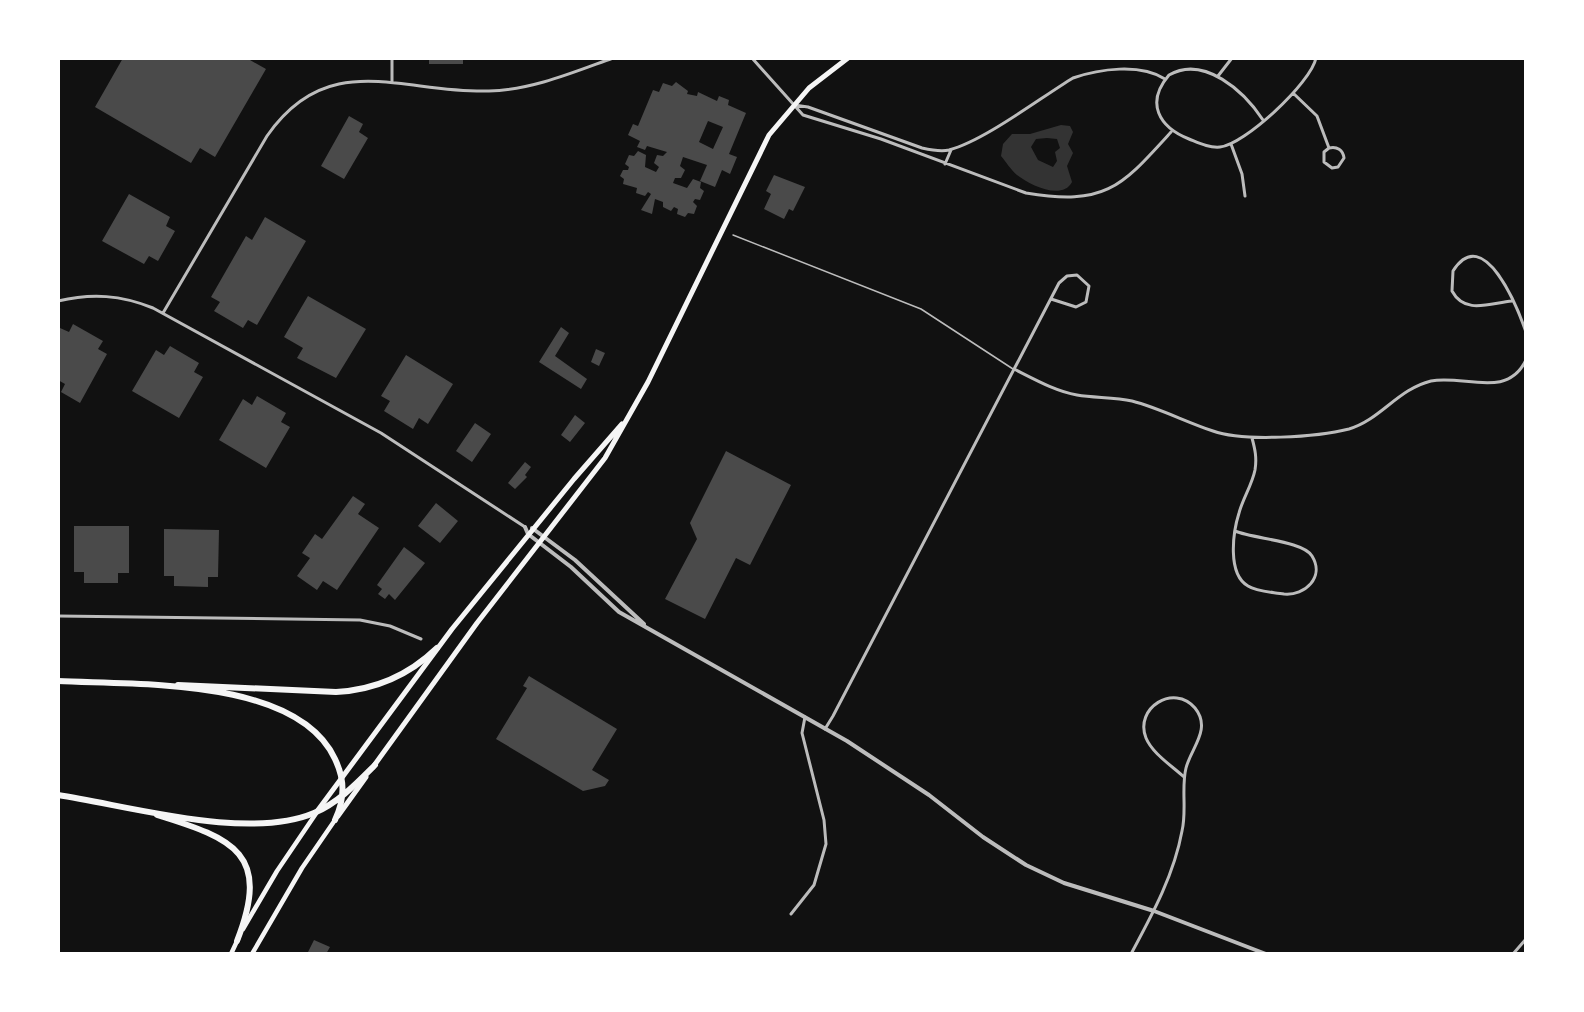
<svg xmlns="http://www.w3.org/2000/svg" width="1584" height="1012" font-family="Georgia,serif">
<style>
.water{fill:#333;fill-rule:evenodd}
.building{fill:#4a4a4a;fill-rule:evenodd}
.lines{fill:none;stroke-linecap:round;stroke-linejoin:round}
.service{stroke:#bcbcbc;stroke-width:1.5}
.minor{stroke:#bcbcbc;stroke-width:3}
.tertiary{stroke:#bcbcbc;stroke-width:4}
.secondary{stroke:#f5f5f5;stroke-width:4.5}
.primary{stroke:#f5f5f5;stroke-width:5}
.motorway{stroke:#f5f5f5;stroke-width:6}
</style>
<rect width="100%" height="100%" fill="#111"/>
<path class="water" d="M 1061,125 L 1070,126 L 1073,132 L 1068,144 L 1073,153 L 1067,166 L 1072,182 C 1062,201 1030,185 1017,175 C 1011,170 1006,162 1001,156 L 1003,144 L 1012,134 L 1030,134 ZM 1047,138 L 1057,139 L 1060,148 L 1055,152 L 1057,161 L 1053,167 L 1038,160 L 1031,147 L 1036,139 Z"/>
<path class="building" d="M 123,58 L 251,58 L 250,60 L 266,69 L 215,157 L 200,148 L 191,163 L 95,107 Z
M 429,58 L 463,58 L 463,64 L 429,64 Z
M 676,82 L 688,91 L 687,94 L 697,96 L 698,92 L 717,101 L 719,96 L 729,100 L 728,105 L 746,113 L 729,154 L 737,157 L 730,174 L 722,170 L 715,187 L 700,181 L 707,165 L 683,157 L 680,166 L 685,170 L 681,178 L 675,178 L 673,183 L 687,188 L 693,179 L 701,182 L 700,188 L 704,191 L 700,200 L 695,199 L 693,202 L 697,206 L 694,214 L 688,213 L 685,217 L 677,214 L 678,209 L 674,207 L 671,211 L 663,207 L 663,202 L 655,199 L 652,214 L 641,210 L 651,194 L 648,192 L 645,196 L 636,193 L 637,188 L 623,184 L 624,179 L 620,176 L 623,170 L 628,170 L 629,167 L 625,164 L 629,155 L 634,156 L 638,151 L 646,155 L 645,167 L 656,172 L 659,167 L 654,163 L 657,155 L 663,156 L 667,152 L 647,146 L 645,150 L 637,147 L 640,141 L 628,135 L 633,124 L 638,126 L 653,90 L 659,92 L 663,83 L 672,86 ZM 708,121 L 723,127 L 713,149 L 699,142 Z
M 349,116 L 363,124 L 359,132 L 368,138 L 344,179 L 321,166 Z
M 774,175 L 805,187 L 793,211 L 789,209 L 784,219 L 764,209 L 771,194 L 766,191 Z
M 129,194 L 170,217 L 166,226 L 175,231 L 158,261 L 149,256 L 144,264 L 102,241 Z
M 265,217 L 306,241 L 257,325 L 248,320 L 243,328 L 214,311 L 220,302 L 211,297 L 246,236 L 252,240 Z
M 308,296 L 366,329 L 336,378 L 297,358 L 303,348 L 284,337 Z
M 73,324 L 103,341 L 98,349 L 107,354 L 80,403 L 61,392 L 65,384 L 58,380 L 58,331 L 60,328 L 69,332 Z
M 561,327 L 569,333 L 555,356 L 587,379 L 581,389 L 539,362 Z
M 170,346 L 199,363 L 194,372 L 203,377 L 179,418 L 132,391 L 156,350 L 164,355 Z
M 596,349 L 605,353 L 599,366 L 591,362 Z
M 406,355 L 453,384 L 428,424 L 419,418 L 413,429 L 384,411 L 390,401 L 381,396 Z
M 257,396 L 286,413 L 281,422 L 290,427 L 266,468 L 219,440 L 243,399 L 252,405 Z
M 575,415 L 585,423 L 570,442 L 561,435 Z
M 475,423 L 491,434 L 472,462 L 456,451 Z
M 726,451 L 791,485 L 750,565 L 736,558 L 705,619 L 665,599 L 697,539 L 690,523 Z
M 525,462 L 531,467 L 525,475 L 527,477 L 515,489 L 508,483 Z
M 353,496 L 365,504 L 358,514 L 379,528 L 337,590 L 323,581 L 317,590 L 297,576 L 310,558 L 302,553 L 315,534 L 322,539 Z
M 436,503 L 458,521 L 440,543 L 418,526 Z
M 74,526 L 129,526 L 129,573 L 118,573 L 118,583 L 84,583 L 84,572 L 74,572 Z
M 164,529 L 219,530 L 218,577 L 208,577 L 208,587 L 174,586 L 174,576 L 164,576 Z
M 404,547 L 425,563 L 395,600 L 389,594 L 385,599 L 378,594 L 382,589 L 377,585 Z
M 529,676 L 617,729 L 592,770 L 609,780 L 605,786 L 583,791 L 496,739 L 527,688 L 523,686 Z
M 314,940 L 330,947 L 326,954 L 307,954 Z"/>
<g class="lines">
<path class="service" d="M 733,235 L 921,309 L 1013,369"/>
<path class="minor" d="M 752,58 L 803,115 L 881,139 L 1026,193 C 1106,206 1121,187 1171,132
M 1218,76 L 1232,58
M 392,82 L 392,58
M 1293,93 L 1317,116 L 1329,148 L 1324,152 L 1324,162 L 1332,168 L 1338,167 L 1344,158 C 1343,150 1337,146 1329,148
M 794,105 L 808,107 L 922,148 C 931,150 940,152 949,150 C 984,141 1040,98 1073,78 C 1099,69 1140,63 1165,79
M 1263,120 C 1244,91 1204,55 1169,75 C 1145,103 1159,127 1189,139 C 1199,143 1209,148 1220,147 C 1244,145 1311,83 1316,58
M 1526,129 L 1526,133
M 1231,144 L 1242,174 L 1245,196
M 945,164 L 951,150
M 58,301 C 92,293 121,295 153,308 L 381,433 L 525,527
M 1512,301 C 1490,303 1465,315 1452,291 L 1453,271 C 1484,222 1518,309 1526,332
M 163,313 L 267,136 C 329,47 403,94 489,91 C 532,90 574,72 613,58
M 1014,369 C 1034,379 1055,391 1077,395 C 1095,398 1114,397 1132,401 C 1159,408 1186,422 1213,431 C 1243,442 1318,437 1349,429 C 1380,420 1398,389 1431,381 C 1463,374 1507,400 1526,360
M 1235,531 C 1254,539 1303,541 1312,556 C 1325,577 1305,596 1284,594 C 1273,592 1257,592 1248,586 C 1227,574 1233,532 1239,513 C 1243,498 1252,485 1255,470 C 1257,458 1255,449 1252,438
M 58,616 L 360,620 L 390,626 L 421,639
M 825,729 L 833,716 L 1059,283 L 1067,276 L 1077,275 L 1089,286 L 1086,302 L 1076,307 L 1051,299
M 791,914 L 814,885 L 826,844 L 824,820 L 802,733 L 805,717
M 1131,954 C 1152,915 1174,875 1182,831 C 1187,810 1181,788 1186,768 C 1191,748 1212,729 1195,708 C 1174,683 1134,708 1146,738 C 1152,753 1172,766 1184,777
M 1513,954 L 1526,939"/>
<path class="tertiary" d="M 525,527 L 528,534 L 571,567 L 619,612 L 847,741 L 929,795 L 983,837 L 1026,865 L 1064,883 L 1154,911 L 1266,954
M 532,528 L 575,560 L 644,624"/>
<path class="secondary" d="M 243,929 L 277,871 L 317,812
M 231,954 L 238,939
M 252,954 L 302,868 L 335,820"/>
<path class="primary" d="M 373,767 L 477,623 L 605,458 L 648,382 L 769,135 L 809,88 L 848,58
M 318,810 L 452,629 L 574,479 L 622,424
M 338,816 L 366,777"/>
<path class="motorway" d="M 58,681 C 136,685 297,677 335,759 C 345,780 345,798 335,820
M 178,685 L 336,692 C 374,690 409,675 437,648
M 58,795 C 130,806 248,841 314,813 C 338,803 357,783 375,765
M 157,815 C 235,839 271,854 237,941"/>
</g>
<rect width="1584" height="1012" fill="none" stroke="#ffffff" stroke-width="120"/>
</svg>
